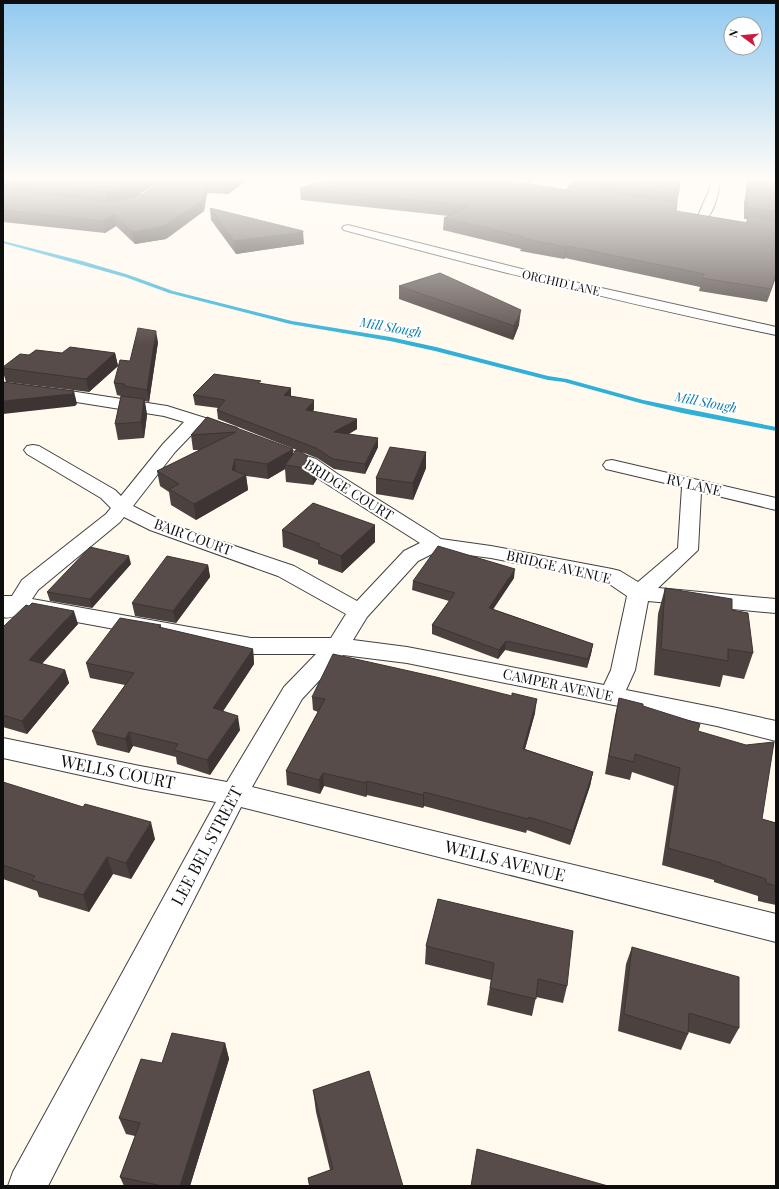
<svg xmlns="http://www.w3.org/2000/svg" width="779" height="1189" font-family="'Playfair Display',serif">
<style>
.lines{fill:none;stroke-linecap:round;stroke-linejoin:round}
.stream{fill:#2fb0d9;fill-rule:evenodd}
.minor-casing{stroke:#414141;stroke-width:2}
.minor{fill:#fff;fill-rule:evenodd}
.wall{fill:#4b413f}
.shaded-wall{fill:#3d3533}
.building{fill:#574c49;stroke:#3d3533}
.labels{text-anchor:middle;stroke-width:4;stroke-linejoin:round;paint-order:stroke}
.far-street-label{font-size:12px;fill:#0e0e0e;stroke:#fff}
.far-water-label{font-size:13px;font-style:italic;fill:#0c7eaa;stroke:#fff}
.street-label{font-size:14px;fill:#0e0e0e;stroke:#fff}
.near-street-label{font-size:17px;fill:#0e0e0e;stroke:#fff}
</style>
<rect width="100%" height="100%" fill="#fff9ee"/>
<g class="lines">
<path class="stream" d="M 3,241 L 82,261 L 129,275 L 173,291 L 292,321 L 390,337 L 436,347 L 548,376 L 567,379 L 643,400 L 776,427 L 776,431 L 682,413 L 640,403 L 564,382 L 548,380 L 435,351 L 390,341 L 290,324 L 169,293 L 125,277 L 3,243 Z"/>
<g class="minor-casing">
<path id="minor" d="M 532,178 L 543,178 L 537,186 L 533,187 L 528,184 Z
M 710,178 L 720,178 C 720,188 714,217 704,219 L 698,216 L 710,188 Z
M 348,225 L 561,279 L 776,327 L 776,335 C 631,305 487,269 344,230 L 342,228 L 344,226 Z
M 3,383 L 70,391 L 167,406 L 237,428 L 240,432 L 237,436 L 231,437 L 199,427 L 175,452 L 133,506 L 164,522 L 294,566 L 357,601 L 404,551 L 420,543 L 322,481 L 304,467 L 283,459 L 280,455 L 283,451 L 289,450 L 316,459 L 336,473 L 441,539 L 491,546 L 612,569 L 620,571 L 638,582 L 678,548 L 682,487 L 606,469 L 603,465 L 606,461 L 612,460 L 776,498 L 776,510 L 701,492 L 698,550 L 658,588 L 776,599 L 776,613 L 648,601 L 635,670 L 626,690 L 717,708 L 776,721 L 776,741 L 717,726 L 407,663 L 343,655 L 302,699 L 252,787 L 776,914 L 776,942 L 241,807 L 48,1186 L 8,1186 L 13,1172 L 216,802 L 140,788 L 3,758 L 3,738 L 140,766 L 227,782 L 284,687 L 316,654 L 251,654 L 22,612 C 16,616 10,619 3,617 L 3,596 L 12,596 L 22,580 L 106,514 L 111,508 L 101,498 L 27,454 L 24,450 L 27,446 L 33,445 L 39,446 L 115,490 L 121,496 L 163,444 L 184,422 L 164,416 L 70,401 L 3,393 ZM 124,517 L 150,530 L 278,576 L 346,614 L 331,638 L 251,638 L 32,599 L 38,590 L 120,522 ZM 438,551 L 491,558 L 605,581 L 627,596 L 611,670 L 604,685 L 407,647 L 353,640 L 367,617 L 418,561 Z"/>
</g>
<use href="#minor" class="minor"/>
</g>
<path class="wall" d="M 3,178 L 166,178 L 137,196 L 143,194 L 167,178 L 250,178 L 228,194 L 207,193 L 204,211 L 166,239 L 135,244 L 116,226 L 105,233 L 3,222 Z
M 508,178 L 508,180 L 567,190 L 572,185 L 573,178 L 681,178 L 676,211 L 746,223 L 747,219 L 744,219 L 744,202 L 746,193 L 746,187 L 747,181 L 747,178 L 776,178 L 776,277 L 767,302 L 699,291 L 700,287 L 565,258 L 564,259 L 520,251 L 521,249 L 443,230 L 444,218 L 449,216 L 301,200 L 300,188 Z
M 210,208 L 304,244 L 236,254 L 211,220 Z
M 399,286 L 519,325 L 513,340 L 399,299 Z
M 158,342 L 149,402 L 145,401 L 147,415 L 144,438 L 118,440 L 115,424 L 121,396 L 117,395 L 114,383 Z
M 62,353 L 115,353 L 118,366 L 89,392 L 6,382 L 3,372 L 3,367 L 29,355 Z
M 261,384 L 291,388 L 291,396 L 314,409 L 313,412 L 357,429 L 349,434 L 378,447 L 365,474 L 334,469 L 317,458 L 218,419 L 217,410 L 218,408 L 195,405 L 193,395 Z
M 207,417 L 293,454 L 316,463 L 317,479 L 313,485 L 286,482 L 285,469 L 268,479 L 246,476 L 248,490 L 196,520 L 171,505 L 169,492 L 160,486 L 157,471 L 200,450 L 193,450 L 191,435 Z
M 426,452 L 426,468 L 413,500 L 376,494 L 376,478 Z
M 375,525 L 375,542 L 342,573 L 318,564 L 318,560 L 283,547 L 282,530 Z
M 131,564 L 92,608 L 50,601 L 47,592 Z
M 208,565 L 210,577 L 176,623 L 135,616 L 132,603 Z
M 514,578 L 493,609 L 593,644 L 591,654 L 587,668 L 505,650 L 498,659 L 432,634 L 432,625 L 449,601 L 412,590 L 413,581 Z
M 665,588 L 732,610 L 753,653 L 744,679 L 723,675 L 720,687 L 654,675 L 658,614 Z
M 29,606 L 78,624 L 42,664 L 65,670 L 69,683 L 27,734 L 3,727 L 3,627 Z
M 161,625 L 161,628 L 253,649 L 254,664 L 223,711 L 240,730 L 210,775 L 177,764 L 176,757 L 133,746 L 129,753 L 97,745 L 92,731 L 125,685 L 90,678 L 86,663 Z
M 312,697 L 535,713 L 525,749 L 593,772 L 590,786 L 570,845 L 527,830 L 526,833 L 424,806 L 423,808 L 367,795 L 366,797 L 324,786 L 320,794 L 287,785 L 286,771 L 318,712 L 313,710 Z
M 619,698 L 643,706 L 698,731 L 762,819 L 776,823 L 776,905 L 758,901 L 758,896 L 714,882 L 714,880 L 662,865 L 674,786 L 632,772 L 630,780 L 605,774 L 615,716 Z
M 3,782 L 155,839 L 131,879 L 113,874 L 89,912 L 39,897 L 37,891 L 3,879 Z
M 438,899 L 567,986 L 563,1003 L 536,997 L 532,1016 L 487,1005 L 491,980 L 425,964 L 426,946 Z
M 632,947 L 739,1028 L 730,1044 L 688,1032 L 688,1034 L 681,1050 L 618,1031 L 626,964 Z
M 225,1043 L 229,1059 L 190,1186 L 124,1186 L 120,1177 L 135,1136 L 126,1134 L 119,1118 L 162,1063 Z
M 313,1090 L 403,1186 L 309,1186 L 308,1178 L 330,1170 L 316,1112 Z"/>
<path class="shaded-wall" d="M 146,178 L 166,178 L 133,198 L 107,203 L 105,192 Z
M 233,178 L 250,178 L 228,194 L 226,183 Z
M 206,181 L 207,193 L 204,211 L 166,239 L 135,244 L 132,232 Z
M 114,214 L 116,226 L 105,233 L 103,221 Z
M 303,231 L 304,244 L 236,254 L 234,241 Z
M 567,246 L 565,258 L 564,259 L 566,247 Z
M 776,274 L 776,277 L 767,302 L 771,289 Z
M 521,310 L 519,325 L 513,340 L 514,326 Z
M 156,331 L 158,342 L 149,402 L 147,390 Z
M 115,353 L 118,366 L 89,392 L 86,379 Z
M 291,388 L 291,397 L 284,395 Z
M 74,391 L 77,404 L 75,406 L 3,414 L 3,401 Z
M 144,399 L 147,415 L 144,438 L 141,422 Z
M 314,400 L 314,409 L 306,420 L 306,410 Z
M 357,419 L 357,429 L 334,442 L 334,432 Z
M 378,438 L 378,447 L 365,474 L 365,464 Z
M 293,449 L 294,465 L 285,465 L 285,469 L 268,479 L 267,464 Z
M 426,452 L 426,468 L 413,500 L 413,483 Z
M 235,459 L 236,474 L 246,475 L 248,490 L 196,520 L 194,504 L 232,470 Z
M 316,463 L 317,479 L 313,485 L 312,469 Z
M 375,525 L 375,542 L 342,573 L 341,556 Z
M 129,556 L 131,564 L 92,608 L 90,599 Z
M 208,565 L 210,577 L 176,623 L 173,611 Z
M 515,569 L 514,578 L 488,617 L 489,608 Z
M 74,611 L 78,624 L 33,673 L 29,660 Z
M 506,641 L 505,650 L 498,659 L 499,650 Z
M 593,644 L 591,654 L 587,668 L 588,659 Z
M 253,649 L 254,664 L 216,722 L 213,708 Z
M 65,670 L 69,683 L 27,734 L 22,721 Z
M 537,699 L 535,713 L 521,763 L 523,749 Z
M 238,716 L 240,730 L 210,775 L 207,760 Z
M 129,732 L 133,746 L 129,753 L 125,739 Z
M 593,772 L 590,786 L 570,845 L 573,831 Z
M 323,773 L 324,786 L 320,794 L 319,780 Z
M 367,781 L 367,795 L 366,797 L 366,783 Z
M 424,792 L 424,806 L 423,808 L 423,795 Z
M 151,822 L 155,839 L 131,879 L 126,863 Z
M 107,857 L 113,874 L 89,912 L 83,895 Z
M 225,1043 L 229,1059 L 190,1186 L 180,1186 Z"/>
<path class="building" d="M 3,178 L 146,178 L 131,187 L 105,192 L 3,181 Z
M 167,178 L 233,178 L 226,183 L 206,181 L 203,200 L 164,226 L 132,232 L 114,214 L 103,221 L 3,210 L 3,189 L 105,201 L 123,200 L 143,194 Z
M 332,178 L 505,178 L 505,180 L 567,190 L 569,185 L 677,203 L 676,211 L 748,223 L 747,216 L 776,221 L 776,274 L 771,289 L 702,278 L 704,274 L 567,246 L 566,247 L 522,238 L 524,237 L 444,218 L 469,206 L 300,188 Z
M 584,178 L 681,178 L 678,195 Z
M 748,178 L 776,178 L 776,212 L 747,207 L 747,191 L 749,191 Z
M 210,208 L 303,231 L 303,232 L 234,241 Z
M 440,273 L 521,310 L 514,326 L 399,286 Z
M 138,328 L 156,331 L 147,390 L 124,386 L 125,384 L 114,383 L 120,360 L 130,361 Z
M 70,347 L 115,353 L 86,379 L 3,368 L 3,367 L 20,354 L 29,355 L 36,350 L 62,353 Z
M 214,374 L 261,381 L 258,383 L 291,388 L 284,395 L 314,400 L 306,410 L 357,419 L 334,432 L 378,438 L 365,464 L 333,459 L 316,448 L 217,410 L 225,400 L 193,395 Z
M 3,382 L 74,391 L 72,394 L 3,401 Z
M 121,396 L 144,399 L 141,422 L 115,424 Z
M 207,417 L 293,449 L 267,464 L 235,459 L 232,470 L 246,475 L 194,504 L 169,489 L 179,484 L 157,471 L 236,432 L 191,435 Z
M 390,447 L 426,452 L 413,483 L 376,478 Z
M 296,450 L 302,452 L 316,463 L 312,469 L 285,465 Z
M 313,503 L 375,525 L 341,556 L 317,546 L 320,544 L 282,530 Z
M 438,546 L 515,569 L 489,608 L 593,644 L 588,659 L 506,641 L 499,650 L 432,625 L 455,593 L 413,581 Z
M 90,547 L 129,556 L 90,599 L 47,592 Z
M 167,556 L 208,565 L 173,611 L 132,603 Z
M 665,588 L 732,599 L 732,610 L 748,613 L 753,653 L 728,649 L 728,661 L 661,649 Z
M 32,603 L 74,611 L 29,660 L 65,670 L 22,721 L 3,715 L 3,627 L 26,605 L 29,606 Z
M 120,618 L 161,625 L 159,627 L 253,649 L 213,708 L 238,716 L 207,760 L 174,750 L 178,744 L 129,732 L 125,739 L 92,731 L 134,673 L 86,663 Z
M 333,654 L 436,677 L 512,696 L 512,693 L 537,699 L 523,749 L 593,772 L 573,831 L 529,817 L 528,819 L 424,792 L 423,795 L 367,781 L 366,783 L 323,773 L 319,780 L 286,771 L 325,699 L 312,697 Z
M 619,698 L 643,704 L 643,706 L 700,724 L 698,731 L 746,745 L 774,742 L 762,819 L 776,823 L 776,886 L 766,883 L 766,879 L 721,864 L 721,863 L 668,848 L 680,768 L 635,754 L 634,762 L 609,756 Z
M 3,782 L 83,807 L 85,804 L 151,822 L 126,863 L 107,857 L 83,895 L 32,880 L 35,876 L 3,865 Z
M 438,899 L 573,931 L 567,986 L 538,979 L 536,999 L 490,988 L 494,963 L 426,946 Z
M 632,947 L 739,977 L 739,1028 L 689,1013 L 688,1034 L 624,1014 Z
M 172,1033 L 225,1043 L 180,1186 L 162,1186 L 120,1177 L 140,1123 L 119,1118 L 141,1059 L 162,1063 Z
M 369,1071 L 403,1186 L 310,1186 L 308,1178 L 333,1169 L 313,1090 Z
M 477,1149 L 608,1186 L 471,1186 Z"/>
<linearGradient id="sky" x2="0" y2="1"><stop stop-color="#91caf0"/><stop offset="0.52" stop-color="#fffcf7"/><stop offset="1" stop-color="#fffcf7" stop-opacity="0"/></linearGradient>
<rect width="779" height="345" fill="url(#sky)"/>
<g class="labels">
<g class="far-street-label">
<text transform="translate(561 283) rotate(13)" y="4">ORCHID LANE</text>
</g>
<g class="far-water-label">
<text transform="translate(391 327) rotate(10)" y="5">Mill Slough</text>
<text transform="translate(706 402) rotate(11)" y="5">Mill Slough</text>
</g>
<g class="street-label">
<text transform="translate(694 485) rotate(13)" y="5">RV LANE</text>
<text transform="translate(349 490) rotate(32)" y="5">BRIDGE COURT</text>
<text transform="translate(193 537) rotate(20)" y="5">BAIR COURT</text>
<text transform="translate(559 567) rotate(13)" y="5">BRIDGE AVENUE</text>
<text transform="translate(558 685) rotate(12)" y="5">CAMPER AVENUE</text>
</g>
<g class="near-street-label">
<text transform="translate(118 772) rotate(11)" y="6">WELLS COURT</text>
<text transform="translate(207 846) rotate(-62)" y="6">LEE BEL STREET</text>
<text transform="translate(505 861) rotate(14)" y="6">WELLS AVENUE</text>
</g>
</g>
<rect width="779" height="1189" fill="none" stroke="#0e0e0e" stroke-width="8"/>
<g transform="translate(743 36) rotate(286)"><circle r="19" fill="#ffffff" stroke="#9f9f9f"/>
<path d="M0-3L7 15L0 10L-7 15Z" fill="#ca1a3e"/>
<text y="-6" font-size="11" font-weight="bold" text-anchor="middle" fill="#0e0e0e">N</text>
</g>
</svg>
